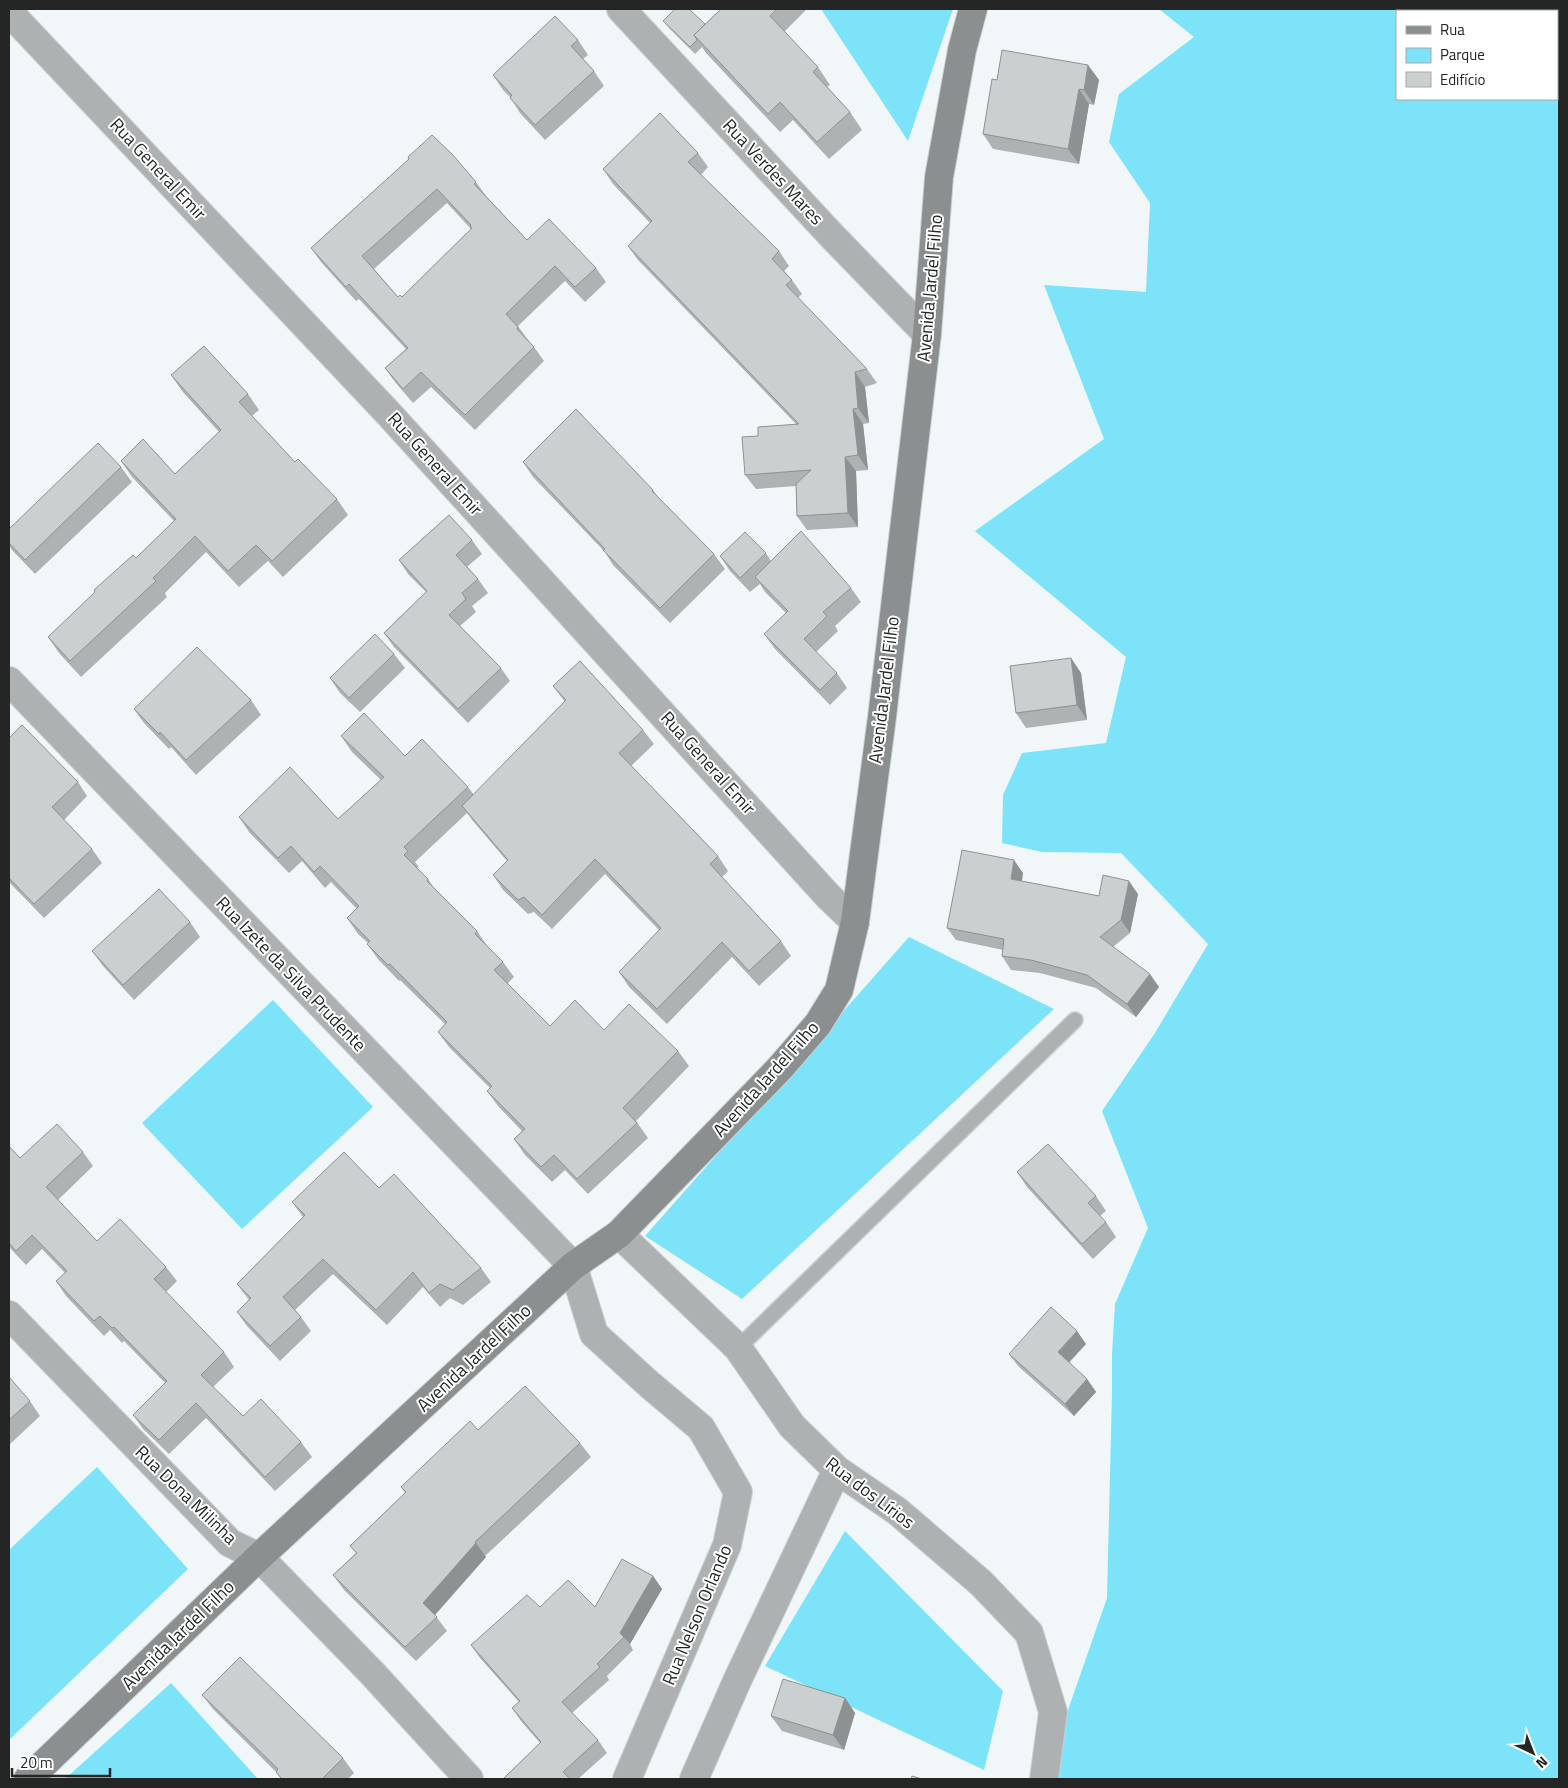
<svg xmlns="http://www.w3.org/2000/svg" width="1568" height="1788" font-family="'Titillium Web',sans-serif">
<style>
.green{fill:#7ce3f8;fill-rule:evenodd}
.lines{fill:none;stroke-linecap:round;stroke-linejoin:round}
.lane-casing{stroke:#ccd1d2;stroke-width:18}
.street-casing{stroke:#ccd1d2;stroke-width:30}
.secondary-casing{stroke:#ccd1d2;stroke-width:30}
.lane{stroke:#aeb1b1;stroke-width:15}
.street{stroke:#aeb1b1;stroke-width:28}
.secondary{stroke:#8c8f90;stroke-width:28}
.wall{fill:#aeb2b3;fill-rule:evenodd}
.shaded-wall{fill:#8d9192}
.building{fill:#cacfd0;stroke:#8d9192;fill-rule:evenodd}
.labels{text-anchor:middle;stroke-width:4;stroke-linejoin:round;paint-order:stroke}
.street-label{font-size:18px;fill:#242626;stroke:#fff}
</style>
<rect width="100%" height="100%" fill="#f1f7f8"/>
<path class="green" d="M 821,9 L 953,9 L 908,141 Z
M 1159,9 L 1559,9 L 1559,1779 L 1044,1779 L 1107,1598 L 1112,1393 L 1112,1354 L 1115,1304 L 1148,1228 L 1102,1111 L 1155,1033 L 1208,944 L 1121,853 L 1042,852 L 1002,843 L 1003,795 L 1022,753 L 1106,743 L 1126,657 L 975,531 L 1104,439 L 1044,285 L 1146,292 L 1150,203 L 1109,142 L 1119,94 L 1194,37 ZM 1397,11 L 1557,11 L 1557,99 L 1397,99 Z
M 909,937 L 1054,1009 L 742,1299 L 645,1236 Z
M 273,1000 L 373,1107 L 242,1229 L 142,1123 Z
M 97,1467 L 188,1569 L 9,1740 L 9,1550 Z
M 845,1531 L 1003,1691 L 984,1770 L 765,1666 Z
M 171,1683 L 258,1779 L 65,1779 Z"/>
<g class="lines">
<g class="lane-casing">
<path id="lane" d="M 738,1348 L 1075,1020"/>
</g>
<g class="street-casing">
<path id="street" d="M 621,9 L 832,236 L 927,334
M 9,12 L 388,413 L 828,896 L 855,922
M 9,681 L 573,1266 L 594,1334 L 650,1385 L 701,1428 L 738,1492 L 727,1545 L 627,1779
M 619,1234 L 738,1348 L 792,1426 L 837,1470 L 897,1511 L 981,1583 L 1029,1633 L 1053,1712 L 1044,1779
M 9,1315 L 230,1543 L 259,1557 L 372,1673 L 469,1779
M 694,1779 L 737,1681 L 837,1470"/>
</g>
<g class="secondary-casing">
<path id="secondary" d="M 28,1779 L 259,1557 L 573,1266 L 619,1234 L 780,1068 L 818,1024 L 839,990 L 855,922 L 882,717 L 927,334 L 939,177 L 962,50 L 973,9"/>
</g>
<use href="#lane" class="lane"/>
<use href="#street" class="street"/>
<use href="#secondary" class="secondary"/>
</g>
<path class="wall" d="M 721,9 L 807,9 L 784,32 L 818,67 L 830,85 L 827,87 L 850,112 L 862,130 L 829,159 L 793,120 L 780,132 L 706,53 L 702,47 L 695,54 L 669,28 L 663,21 L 705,24 Z
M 578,40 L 588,55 L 583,59 L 594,71 L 604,86 L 545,140 L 520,113 L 510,97 L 503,90 L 493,75 Z
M 1088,65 L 1099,80 L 1094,105 L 1089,104 L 1079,164 L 993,149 L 983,134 Z
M 698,153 L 708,167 L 701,175 L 779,251 L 789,266 L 784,271 L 792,280 L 802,294 L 798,298 L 867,369 L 877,383 L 865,387 L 869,423 L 863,424 L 868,470 L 856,471 L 858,527 L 807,530 L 797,516 L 796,486 L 756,489 L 745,475 L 758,436 L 796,424 L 638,260 L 628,246 L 650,223 L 613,184 L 603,169 Z
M 409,159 L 476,182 L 486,196 L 527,240 L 596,268 L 606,282 L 585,302 L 565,281 L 518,326 L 528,340 L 534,347 L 544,361 L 475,430 L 431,387 L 413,403 L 395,382 L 385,368 L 406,349 L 359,299 L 356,301 L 321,262 L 311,248 ZM 447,203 L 471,229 L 402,297 L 398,297 L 374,269 Z
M 171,375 L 248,394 L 259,410 L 252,416 L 295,462 L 337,499 L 348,515 L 283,577 L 268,561 L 239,587 L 206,552 L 165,593 L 167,597 L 81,677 L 59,653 L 48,637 L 136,558 L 174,521 L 132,477 L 121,461 L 175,474 L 219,432 L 182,391 Z
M 523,462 L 653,490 L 659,498 L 714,554 L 725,569 L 670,623 L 613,565 L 605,552 L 533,477 Z
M 121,467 L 132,482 L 35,574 L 12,550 L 9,545 L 9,529 Z
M 472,540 L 482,554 L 467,567 L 478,579 L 488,593 L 472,606 L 476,612 L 460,626 L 501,668 L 510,681 L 468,723 L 394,647 L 384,633 L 426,592 L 408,574 L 399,560 Z
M 766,553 L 771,561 L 851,588 L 861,602 L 835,626 L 838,631 L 816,652 L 837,673 L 847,688 L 830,705 L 775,649 L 764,634 L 786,613 L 765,592 L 760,584 L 750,592 L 730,571 L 720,556 Z
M 394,654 L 405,668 L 360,712 L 340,693 L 330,678 Z
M 1071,658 L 1081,673 L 1087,720 L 1026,728 L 1016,713 Z
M 553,686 L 643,730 L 654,744 L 631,766 L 718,856 L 728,871 L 722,877 L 781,941 L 791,956 L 759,986 L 732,957 L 667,1024 L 629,987 L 619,972 L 659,930 L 605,874 L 552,929 L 534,912 L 528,914 L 503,890 L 493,875 L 507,861 L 473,821 L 467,813 L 415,862 L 419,867 L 417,868 L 428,879 L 436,891 L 477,931 L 488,947 L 503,962 L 514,977 L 507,984 L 550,1026 L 604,1030 L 678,1051 L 689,1066 L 636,1121 L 648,1138 L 588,1194 L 565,1170 L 552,1182 L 525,1155 L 514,1139 L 522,1131 L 498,1106 L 487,1091 L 490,1088 L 449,1047 L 438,1032 L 445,1024 L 400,980 L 399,981 L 378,959 L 367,944 L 368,943 L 358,934 L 347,918 L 357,909 L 331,882 L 325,888 L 302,861 L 289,873 L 249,832 L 239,817 L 338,819 L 381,780 L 352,752 L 341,736 L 405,756 L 468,787 L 474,795 L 565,702 Z
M 251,700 L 261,715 L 196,775 L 171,747 L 169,749 L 144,723 L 134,709 Z
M 9,738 L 78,782 L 87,796 L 64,820 L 92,849 L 102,863 L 44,918 L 9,882 Z
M 1023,873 L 1022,881 L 1099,896 L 1138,894 L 1130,933 L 1113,947 L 1159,987 L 1136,1017 L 1096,988 L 1040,973 L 1011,970 L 1002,956 L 1003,950 L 956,940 L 947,928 Z
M 190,922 L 200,937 L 134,1000 L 103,966 L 92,951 Z
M 9,1146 L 20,1158 L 83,1152 L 93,1166 L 58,1200 L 97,1241 L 166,1267 L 177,1281 L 166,1292 L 224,1352 L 234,1367 L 213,1387 L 243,1416 L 301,1442 L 312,1457 L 275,1491 L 206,1418 L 169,1454 L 143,1429 L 133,1415 L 165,1383 L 124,1341 L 122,1343 L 110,1330 L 104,1336 L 66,1296 L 56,1281 L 65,1273 L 42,1249 L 26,1265 L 9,1247 Z
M 1017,1172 L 1096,1196 L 1106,1211 L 1100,1216 L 1106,1222 L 1116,1237 L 1093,1259 L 1027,1187 Z
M 379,1188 L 481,1268 L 491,1282 L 463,1305 L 450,1298 L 440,1307 L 423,1287 L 387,1325 L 333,1274 L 295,1310 L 301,1317 L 311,1331 L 280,1361 L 247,1326 L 237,1312 L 249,1300 L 237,1284 L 303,1217 L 292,1202 Z
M 1086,1344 L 1069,1363 L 1087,1379 L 1096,1392 L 1074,1416 L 1018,1366 L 1009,1354 Z
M 9,1377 L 30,1401 L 40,1416 L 9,1445 Z
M 478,1430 L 580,1443 L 591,1457 L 485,1556 L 486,1557 L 435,1615 L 447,1631 L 416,1661 L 344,1590 L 333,1575 L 356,1553 L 350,1546 L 405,1493 L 401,1487 Z
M 653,1576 L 662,1589 L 630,1644 L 633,1650 L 607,1676 L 609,1680 L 572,1713 L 598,1740 L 607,1753 L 578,1779 L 503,1779 L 540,1743 L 521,1721 L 512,1708 L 519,1702 L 480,1658 L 471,1645 L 540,1607 L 595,1607 Z
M 202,1695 L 343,1758 L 354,1773 L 348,1779 L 281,1779 L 276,1772 L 213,1709 Z
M 845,1698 L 855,1713 L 844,1750 L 782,1731 L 771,1716 Z"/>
<path class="shaded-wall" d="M 1088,65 L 1099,80 L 1094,105 L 1084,90 Z
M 1079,89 L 1089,104 L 1079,164 L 1068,149 Z
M 855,372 L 865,387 L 869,423 L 858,408 Z
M 853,409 L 863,424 L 868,470 L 858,455 Z
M 845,457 L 856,471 L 858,527 L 848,513 Z
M 1071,658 L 1081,673 L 1087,720 L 1077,705 Z
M 1014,860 L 1023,873 L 1020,892 L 1011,879 Z
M 1129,881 L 1138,894 L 1130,933 L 1121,920 Z
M 1150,974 L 1159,987 L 1136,1017 L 1127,1004 Z
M 1077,1331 L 1086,1344 L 1066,1365 L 1058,1352 Z
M 1087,1379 L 1096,1392 L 1074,1416 L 1065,1404 Z
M 476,1543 L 486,1557 L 433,1617 L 423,1603 Z
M 653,1576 L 662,1589 L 630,1644 L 620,1633 Z
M 845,1698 L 855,1713 L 844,1750 L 833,1735 Z"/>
<path class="building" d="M 675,9 L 689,9 L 705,24 L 694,35 L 697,40 L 690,47 L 663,21 Z
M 721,9 L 777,9 L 770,16 L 818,67 L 813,72 L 850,112 L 817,142 L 780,102 L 768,114 L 694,35 Z
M 555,16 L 578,40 L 571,46 L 594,71 L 535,125 L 510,98 L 512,95 L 493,75 Z
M 1002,50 L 1088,65 L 1084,90 L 1079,89 L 1068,149 L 983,134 L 992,79 L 997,80 Z
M 660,113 L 698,153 L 688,162 L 779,251 L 772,259 L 792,280 L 786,285 L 867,369 L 855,372 L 858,408 L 853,409 L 858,455 L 845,457 L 848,513 L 797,516 L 796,484 L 811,470 L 745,475 L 742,437 L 758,436 L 758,427 L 799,424 L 628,246 L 652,221 L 603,169 Z
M 432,135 L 452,154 L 476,182 L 474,184 L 527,240 L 549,219 L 596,268 L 575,287 L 555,266 L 506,314 L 518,327 L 517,329 L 534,347 L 465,415 L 421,372 L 403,389 L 385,368 L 408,348 L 349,284 L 346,287 L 311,248 L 409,159 L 408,157 ZM 437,189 L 471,225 L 470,226 L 472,228 L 402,297 L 400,295 L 398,297 L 362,256 Z
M 204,346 L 248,394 L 239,402 L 295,462 L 298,459 L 337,499 L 272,561 L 256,545 L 228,571 L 195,536 L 153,578 L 156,581 L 70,661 L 48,637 L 95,592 L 94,590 L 133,555 L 136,558 L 176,519 L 121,461 L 143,439 L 175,474 L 221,430 L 171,375 Z
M 576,409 L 653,490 L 652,491 L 714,554 L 660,608 L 603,550 L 605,549 L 523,462 Z
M 98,443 L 121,467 L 25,560 L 9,543 L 9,529 Z
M 449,515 L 472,540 L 456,555 L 478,579 L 462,593 L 466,599 L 449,615 L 501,668 L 458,709 L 384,633 L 427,591 L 399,560 Z
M 801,531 L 851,588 L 823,612 L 827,616 L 804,639 L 837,673 L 820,690 L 764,634 L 788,611 L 755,577 Z
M 745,532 L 766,553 L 740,578 L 720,556 Z
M 375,634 L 394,654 L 349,698 L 330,678 Z
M 197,647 L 251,700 L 186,760 L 160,732 L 159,734 L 134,709 Z
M 1071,658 L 1077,705 L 1016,713 L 1010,666 Z
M 580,661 L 643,730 L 619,753 L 718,856 L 710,864 L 781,941 L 749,971 L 722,942 L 657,1009 L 619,972 L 661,928 L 595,859 L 542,915 L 524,897 L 518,900 L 493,875 L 508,860 L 462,806 L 566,700 L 553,686 Z
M 364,713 L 405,756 L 422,739 L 468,787 L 404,847 L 408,851 L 404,855 L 428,879 L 427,881 L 477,931 L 475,934 L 503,962 L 494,970 L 550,1026 L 575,1000 L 604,1030 L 629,1004 L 678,1051 L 623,1108 L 637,1123 L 577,1179 L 554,1155 L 541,1167 L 514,1139 L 525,1129 L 487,1091 L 492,1086 L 438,1032 L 447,1022 L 390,964 L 388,965 L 367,944 L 370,941 L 347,918 L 359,906 L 320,866 L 314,872 L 291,846 L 278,858 L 239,817 L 290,767 L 338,819 L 384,777 L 341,736 Z
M 22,725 L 78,782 L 52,807 L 92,849 L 34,904 L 9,878 L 9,738 Z
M 962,850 L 1014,860 L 1011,879 L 1099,896 L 1103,875 L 1129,881 L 1121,920 L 1100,937 L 1150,974 L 1127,1004 L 1087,975 L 1031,960 L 1002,956 L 1004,939 L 947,928 Z
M 159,889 L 190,922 L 123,985 L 92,951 Z
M 57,1124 L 83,1152 L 46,1187 L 97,1241 L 120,1219 L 166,1267 L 154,1279 L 224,1352 L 201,1375 L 243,1416 L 261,1399 L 301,1442 L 265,1477 L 196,1403 L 159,1440 L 133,1415 L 167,1381 L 114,1327 L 112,1328 L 100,1316 L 94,1321 L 56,1281 L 67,1271 L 32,1235 L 16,1251 L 9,1243 L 9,1146 L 20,1158 Z
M 1048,1144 L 1096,1196 L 1088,1203 L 1106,1222 L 1082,1244 L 1017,1172 Z
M 344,1152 L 379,1188 L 394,1174 L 481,1268 L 453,1290 L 440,1284 L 429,1293 L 413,1272 L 376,1310 L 323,1259 L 283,1297 L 301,1317 L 270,1346 L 237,1312 L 251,1298 L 237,1284 L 305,1215 L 292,1202 Z
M 1051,1307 L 1077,1331 L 1058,1352 L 1087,1379 L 1065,1404 L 1009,1354 Z
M 9,1377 L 30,1401 L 9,1420 Z
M 525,1386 L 580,1443 L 475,1542 L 476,1543 L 423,1603 L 437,1617 L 405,1647 L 333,1575 L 357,1553 L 350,1546 L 406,1492 L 401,1487 L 470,1421 L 478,1430 Z
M 622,1559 L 653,1576 L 620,1633 L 624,1637 L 597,1664 L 600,1667 L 562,1702 L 598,1740 L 563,1772 L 570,1779 L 503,1779 L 541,1742 L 512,1708 L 520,1701 L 471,1645 L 527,1595 L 540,1607 L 568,1580 L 595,1607 Z
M 240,1657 L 343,1758 L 322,1779 L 282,1779 L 276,1772 L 278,1769 L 202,1695 Z
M 783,1679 L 845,1698 L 833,1735 L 771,1716 Z
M 912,1776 L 922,1779 L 911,1779 Z"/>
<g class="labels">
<g class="street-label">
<text transform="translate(158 169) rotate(47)" y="6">Rua General Emir</text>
<text transform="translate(773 172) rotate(47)" y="6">Rua Verdes Mares</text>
<text transform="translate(930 288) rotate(-85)" y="6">Avenida Jardel Filho</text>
<text transform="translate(435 464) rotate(48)" y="6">Rua General Emir</text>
<text transform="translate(884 690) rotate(-83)" y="6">Avenida Jardel Filho</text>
<text transform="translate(708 763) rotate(48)" y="6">Rua General Emir</text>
<text transform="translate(291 974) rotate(46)" y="6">Rua Izete da Silva Prudente</text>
<text transform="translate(766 1079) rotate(-48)" y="6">Avenida Jardel Filho</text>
<text transform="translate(474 1358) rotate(-43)" y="6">Avenida Jardel Filho</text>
<text transform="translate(870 1493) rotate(37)" y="6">Rua dos Lírios</text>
<text transform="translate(186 1495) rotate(44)" y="6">Rua Dona Milinha</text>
<text transform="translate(697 1615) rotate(-67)" y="6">Rua Nelson Orlando</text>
<text transform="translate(178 1635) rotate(-44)" y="6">Avenida Jardel Filho</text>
</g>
</g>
<rect width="1568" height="1788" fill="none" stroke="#242626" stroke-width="20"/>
<rect x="1396" y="10" width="162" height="90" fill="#ffffff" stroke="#a7a8a8"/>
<rect x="1406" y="26" width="25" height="8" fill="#8c8f90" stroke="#a7a8a8"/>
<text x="1440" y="35" font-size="15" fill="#242626">Rua</text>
<rect x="1406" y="48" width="25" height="15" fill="#7ce3f8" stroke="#a7a8a8"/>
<text x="1440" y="60" font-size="15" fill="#242626">Parque</text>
<rect x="1406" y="72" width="25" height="15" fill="#cacfd0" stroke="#a7a8a8"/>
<text x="1440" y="85" font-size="15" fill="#242626">Edifício</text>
<g transform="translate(1533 1753) rotate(137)" stroke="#ffffff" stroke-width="4" paint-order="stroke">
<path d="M0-4L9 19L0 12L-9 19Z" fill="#242626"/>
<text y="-8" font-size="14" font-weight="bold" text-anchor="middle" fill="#242626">N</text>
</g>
<path d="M12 1768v8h98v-8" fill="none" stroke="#242626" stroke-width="2.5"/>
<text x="20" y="1768" font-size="15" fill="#242626" stroke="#ffffff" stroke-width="4" paint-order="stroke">20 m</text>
</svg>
